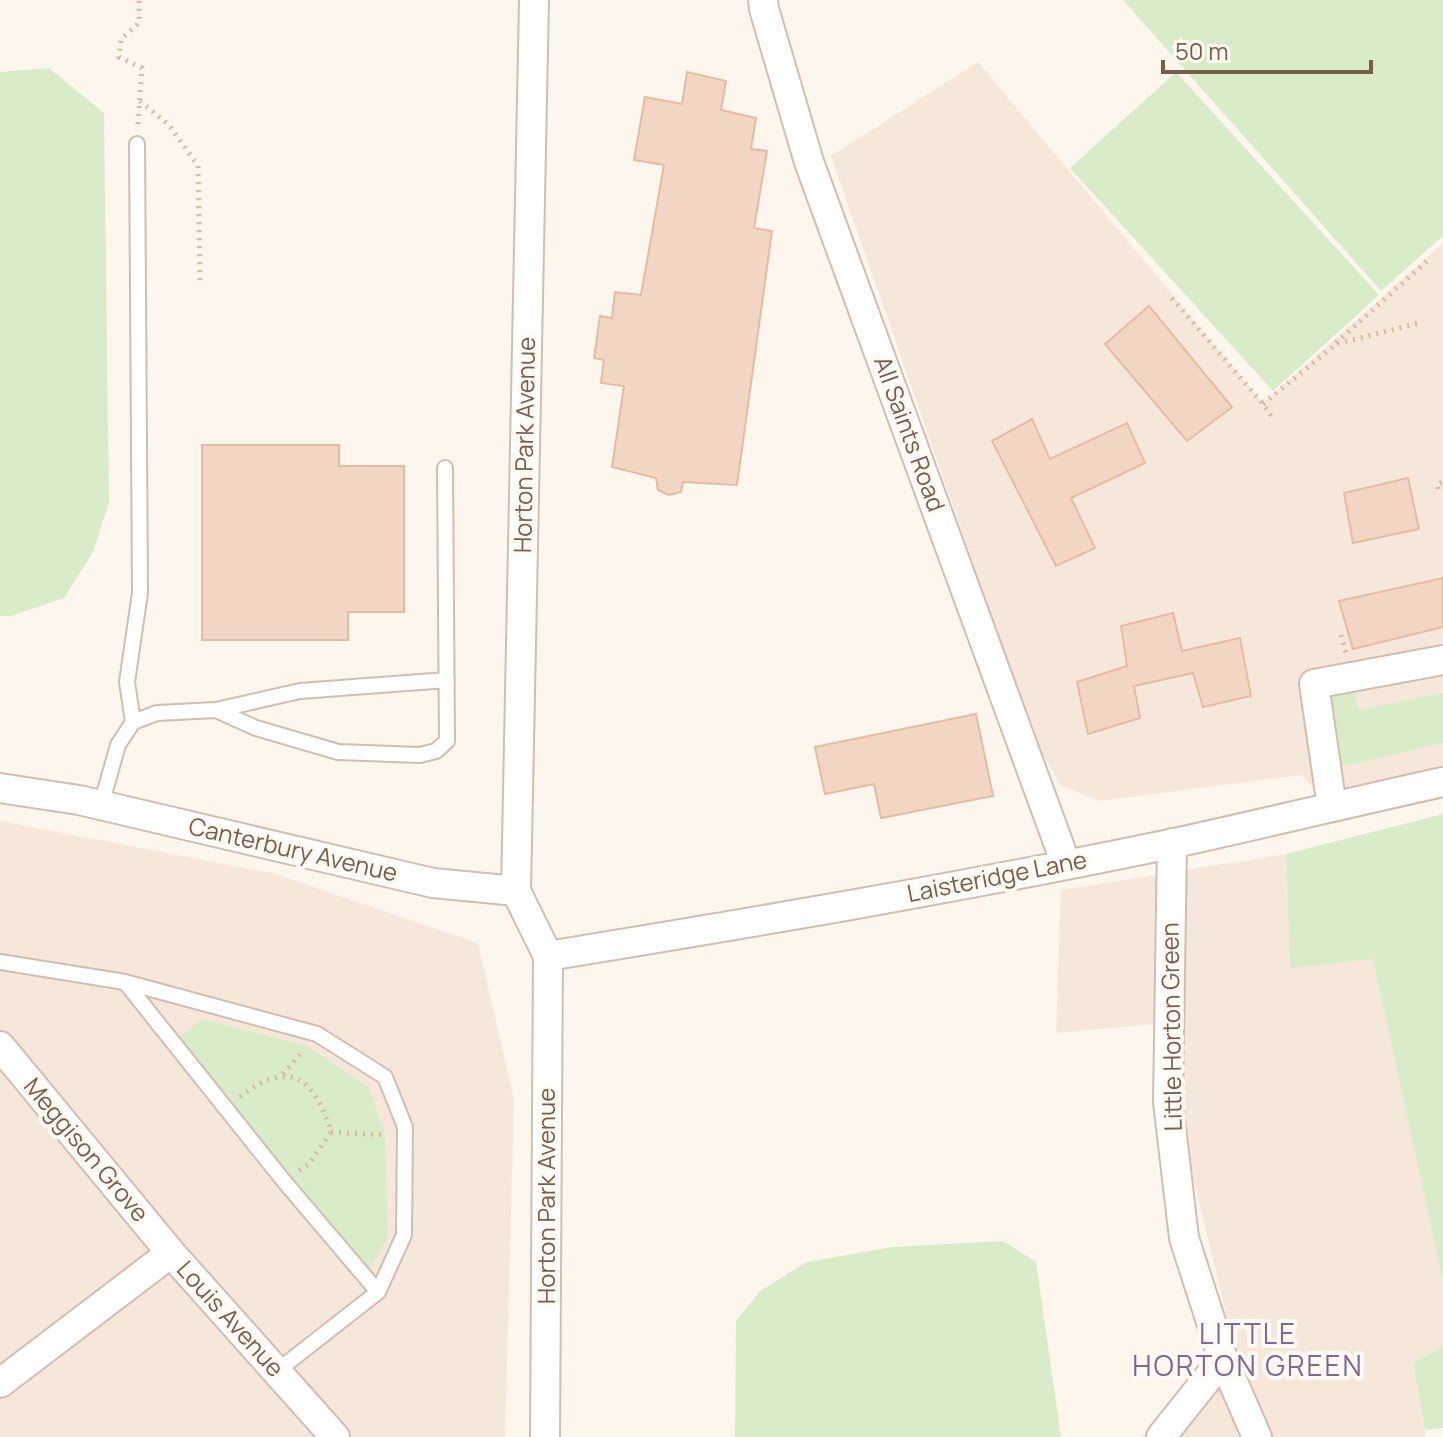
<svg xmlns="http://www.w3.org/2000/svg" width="1443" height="1437" font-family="Manrope,sans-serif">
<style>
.residential{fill:#f5e8da}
.green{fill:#d8ecc9}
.building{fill:#f3d5c3;stroke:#e6bba3;stroke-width:2}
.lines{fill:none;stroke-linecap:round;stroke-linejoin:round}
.service-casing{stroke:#d1beb0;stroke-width:18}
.minor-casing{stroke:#d1beb0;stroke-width:32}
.path{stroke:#d9b8a5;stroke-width:5;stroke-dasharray:2 6;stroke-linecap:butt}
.service{stroke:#fff;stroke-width:14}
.minor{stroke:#fff;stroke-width:28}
.labels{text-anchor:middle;stroke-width:8;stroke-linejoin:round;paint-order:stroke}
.street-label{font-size:24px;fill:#7a5c4d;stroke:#fffaf3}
.quarter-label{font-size:28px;letter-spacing:2px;fill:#846695;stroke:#fffaf3}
</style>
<rect width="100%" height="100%" fill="#fdf6ec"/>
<path class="residential" d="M 978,62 L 1263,403 L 1443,243 L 1443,781 L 1332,807 L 1301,775 L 1100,801 L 1060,785 L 1034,738 L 831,156 Z
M 0,821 L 272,873 L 478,943 L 514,1100 L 505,1437 L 0,1437 Z
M 1286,854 L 1290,968 L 1373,958 L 1443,1282 L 1443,1346 L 1413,1363 L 1426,1437 L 1141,1437 L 1232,1338 L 1156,1024 L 1056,1033 L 1061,890 Z"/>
<path class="green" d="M 1123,0 L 1443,0 L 1443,236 L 1381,291 Z
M 49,68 L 104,113 L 109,503 L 93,552 L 64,598 L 11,616 L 0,616 L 0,72 Z
M 1176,72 L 1379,295 L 1273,391 L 1070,168 Z
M 1352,686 L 1359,710 L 1443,693 L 1443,743 L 1335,768 L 1321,692 Z
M 1443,814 L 1443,1282 L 1373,959 L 1290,968 L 1286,854 Z
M 201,1019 L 307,1046 L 369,1088 L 385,1135 L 388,1236 L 370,1270 L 177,1039 Z
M 1003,1241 L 1036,1262 L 1061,1437 L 735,1437 L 736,1321 L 760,1291 L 807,1262 L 892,1247 Z
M 1443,1346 L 1443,1428 L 1425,1430 L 1413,1363 Z"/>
<path class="building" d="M 687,72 L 726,81 L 721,110 L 756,118 L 751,149 L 767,151 L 754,228 L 772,231 L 737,485 L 683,482 L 681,492 L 669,495 L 658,490 L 656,478 L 612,467 L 624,386 L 601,383 L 604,360 L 594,358 L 600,316 L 612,318 L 615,292 L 641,295 L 664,165 L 634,160 L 645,97 L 682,104 Z
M 1149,306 L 1232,407 L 1187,441 L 1105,344 Z
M 1032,419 L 1050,459 L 1127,423 L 1145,463 L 1071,498 L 1095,548 L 1056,566 L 992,441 Z
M 202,445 L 339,445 L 339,466 L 404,466 L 404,612 L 348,612 L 348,640 L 202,640 Z
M 1408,478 L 1419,529 L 1353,543 L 1344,493 Z
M 1443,578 L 1443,627 L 1353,649 L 1339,601 Z
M 1173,613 L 1182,651 L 1240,638 L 1251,696 L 1203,707 L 1193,673 L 1134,686 L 1140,718 L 1088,734 L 1077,682 L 1127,666 L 1121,626 Z
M 976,714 L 993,796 L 881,818 L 874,784 L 825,794 L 815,747 Z"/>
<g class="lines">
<g class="service-casing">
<path id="service" d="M 216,710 L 256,728 L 338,752 L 420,755 L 436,751 L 447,741 L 445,468
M 133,722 L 127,682 L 140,593 L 137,144
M 101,805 L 118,745 L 133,722 L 157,713 L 216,710 L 300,691 L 447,680
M 0,962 L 125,982 L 317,1034 L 385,1077 L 405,1127 L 404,1235 L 378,1292 L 277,1371
M 125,982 L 283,1180 L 378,1292"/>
</g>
<g class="minor-casing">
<path id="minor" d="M 534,0 L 516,891 L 548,956 L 545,1437
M 763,0 L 764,9 L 809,162 L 1066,864
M 0,788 L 79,800 L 433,883 L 516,891
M 1332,807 L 1314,684 L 1443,660
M 1172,843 L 1168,1102 L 1184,1238 L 1223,1359 L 1257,1437
M 548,956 C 756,922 964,887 1170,844 C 1262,824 1352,802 1443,782
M 0,1046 L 171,1253
M 0,1383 L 171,1253 L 335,1437
M 1161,1437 L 1223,1359"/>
</g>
<path class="path" d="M 140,101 L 169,125 L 198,166 L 200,282
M 138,124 L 142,68 L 119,57 L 121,39 L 139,23 L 139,0
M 1172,298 L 1263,404 L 1274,420
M 1336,343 L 1427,261
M 1263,404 L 1336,344 L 1423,322
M 1438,489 L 1437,484 L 1443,482
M 1341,635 L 1346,653
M 283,1074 L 304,1050
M 240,1097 C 289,1058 314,1077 331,1132 L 309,1164 L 298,1171
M 331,1132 L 386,1135"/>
<use href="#service" class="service"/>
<use href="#minor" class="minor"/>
</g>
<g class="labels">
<g class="street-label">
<text transform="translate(909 434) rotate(70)" y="8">All Saints Road</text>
<text transform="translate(525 445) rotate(-89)" y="8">Horton Park Avenue</text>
<text transform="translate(293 850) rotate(13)" y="8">Canterbury Avenue</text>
<text transform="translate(997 877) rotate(-11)" y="8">Laisteridge Lane</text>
<text transform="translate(1172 1027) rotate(-91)" y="8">Little Horton Green</text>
<text transform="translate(86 1150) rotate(50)" y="8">Meggison Grove</text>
<text transform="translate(547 1196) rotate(-90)" y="8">Horton Park Avenue</text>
<text transform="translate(230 1319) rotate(48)" y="8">Louis Avenue</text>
</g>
<g class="quarter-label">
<text x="1248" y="1344">LITTLE<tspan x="1248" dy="32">HORTON GREEN</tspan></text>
</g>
</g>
<path d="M1163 60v12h208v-12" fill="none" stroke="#7a5c4d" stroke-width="4"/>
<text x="1175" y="60" font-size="24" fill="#7a5c4d" stroke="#fffaf3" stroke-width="6" paint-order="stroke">50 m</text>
</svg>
